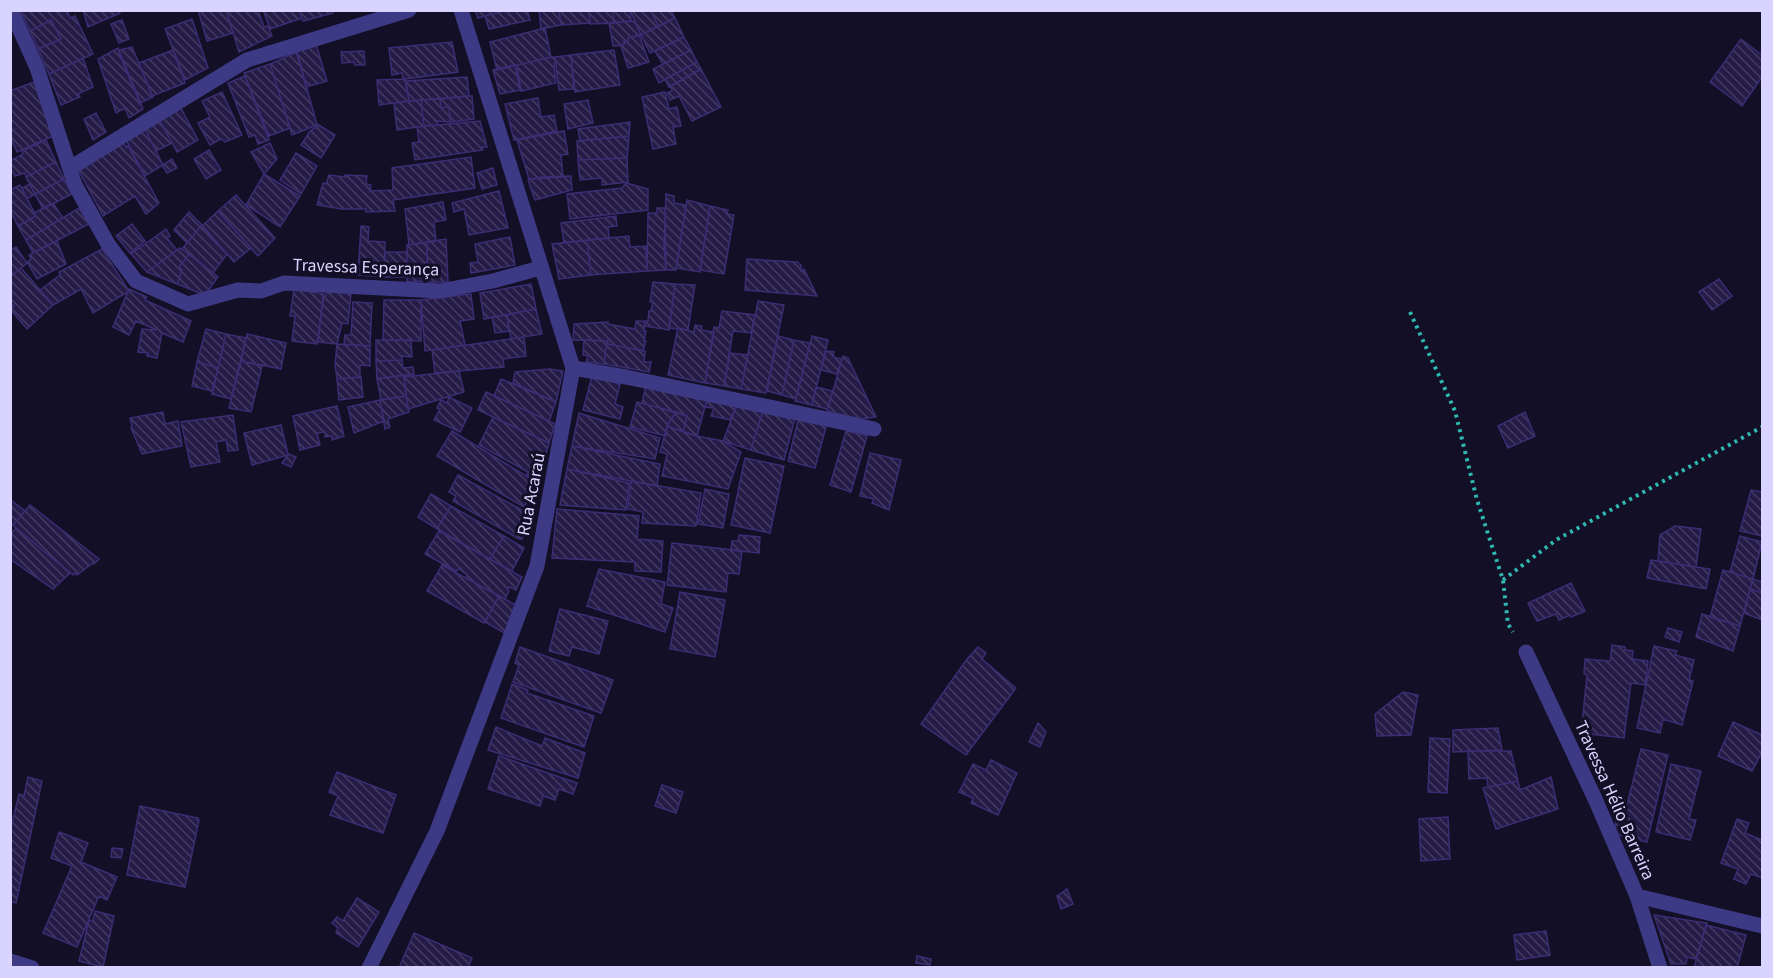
<svg xmlns="http://www.w3.org/2000/svg" width="1773" height="978" font-family="'Source Sans 3',sans-serif">
<style>
.building{fill:url(#building-back-hatch);stroke:#3b2d73;stroke-width:1.5}
.lines{fill:none;stroke-linecap:round;stroke-linejoin:round}
.path{stroke:#2fb8b0;stroke-width:4;stroke-dasharray:3 4.5;stroke-linecap:butt}
.street{stroke:#3d3a85;stroke-width:15}
.labels{text-anchor:middle;stroke-width:6;stroke-linejoin:round;paint-order:stroke}
.street-label{font-size:18px;fill:#d9d4ff;stroke:#130f26}
</style>
<defs>
<pattern id="building-back-hatch" width="6" height="6" patternUnits="userSpaceOnUse" patternTransform="scale(1.5)"><rect width="6" height="6" fill="#241b47"/><path d="M-1 5l2 2M0 0l6 6M5-1l2 2" fill="none" stroke="#433b63"/></pattern>
</defs>
<rect width="100%" height="100%" fill="#130f26"/>
<path class="building" d="M 20,10 L 67,10 L 70,18 L 75,16 L 93,54 L 49,74 L 38,49 L 61,39 L 51,20 L 30,31 Z
M 83,10 L 119,10 L 120,13 L 88,27 Z
M 198,10 L 226,10 L 233,33 L 207,41 Z
M 226,10 L 258,10 L 264,27 L 268,26 L 272,36 L 239,52 Z
M 263,10 L 299,10 L 302,18 L 270,29 Z
M 299,10 L 332,10 L 333,13 L 303,21 Z
M 475,10 L 507,10 L 478,18 Z
M 507,10 L 527,10 L 530,20 L 489,29 L 485,16 Z
M 559,10 L 589,10 L 590,23 L 561,25 Z
M 559,10 L 561,25 L 541,29 L 539,10 Z
M 589,10 L 613,10 L 614,23 L 590,24 Z
M 613,10 L 630,10 L 631,21 L 614,23 Z
M 630,10 L 651,10 L 658,26 L 641,35 Z
M 651,10 L 671,10 L 675,18 L 658,26 Z
M 675,18 L 684,37 L 650,53 L 641,35 Z
M 192,19 L 208,68 L 185,80 L 165,29 Z
M 51,20 L 61,39 L 38,49 L 30,31 Z
M 122,20 L 129,39 L 119,43 L 111,24 Z
M 635,21 L 641,35 L 628,38 L 628,41 L 624,41 L 623,45 L 613,46 L 609,23 Z
M 545,28 L 551,57 L 497,70 L 490,42 Z
M 639,35 L 649,62 L 628,68 L 621,46 L 625,43 L 624,41 L 628,41 L 628,38 Z
M 684,37 L 691,50 L 664,64 L 662,63 L 655,51 Z
M 1741,39 L 1762,55 L 1762,77 L 1742,106 L 1710,82 Z
M 452,42 L 458,72 L 405,79 L 403,78 L 402,73 L 392,75 L 389,48 Z
M 316,44 L 327,81 L 306,87 L 296,51 Z
M 132,47 L 153,97 L 140,103 L 119,53 L 119,50 Z
M 118,48 L 143,109 L 129,118 L 125,108 L 116,113 L 98,59 Z
M 173,50 L 185,83 L 152,96 L 139,63 Z
M 614,50 L 620,85 L 575,92 L 571,55 Z
M 691,50 L 697,62 L 659,83 L 653,69 Z
M 364,51 L 365,65 L 355,65 L 354,62 L 342,63 L 341,52 Z
M 297,52 L 317,125 L 292,135 L 270,64 Z
M 571,55 L 574,89 L 559,90 L 555,57 Z
M 551,57 L 555,57 L 556,63 L 554,64 L 556,83 L 521,91 L 517,65 Z
M 83,58 L 93,87 L 78,94 L 80,97 L 61,105 L 49,74 Z
M 697,62 L 701,69 L 669,87 L 665,79 Z
M 270,64 L 290,128 L 269,136 L 244,73 Z
M 515,65 L 520,90 L 500,94 L 493,70 Z
M 701,69 L 721,107 L 692,121 L 679,96 L 670,100 L 667,93 L 672,91 L 671,86 Z
M 245,76 L 269,140 L 258,144 L 255,135 L 249,137 L 228,83 Z
M 467,77 L 469,96 L 409,101 L 406,81 Z
M 405,79 L 409,101 L 379,105 L 377,80 Z
M 34,82 L 53,136 L 17,152 L 10,136 L 10,91 Z
M 222,92 L 242,135 L 225,142 L 221,139 L 210,145 L 198,123 L 210,117 L 202,101 Z
M 665,92 L 669,109 L 677,107 L 681,126 L 673,127 L 676,144 L 653,149 L 642,97 Z
M 469,96 L 472,96 L 474,119 L 450,122 L 449,107 L 441,108 L 440,99 Z
M 538,98 L 541,117 L 554,115 L 557,131 L 514,140 L 505,104 Z
M 440,99 L 441,108 L 449,107 L 450,122 L 437,121 L 438,125 L 424,126 L 421,100 Z
M 421,100 L 424,126 L 397,130 L 394,103 Z
M 588,100 L 593,123 L 568,129 L 564,104 Z
M 181,108 L 198,140 L 177,152 L 160,121 Z
M 96,113 L 106,132 L 93,140 L 84,119 Z
M 160,121 L 172,143 L 156,151 L 145,129 Z
M 480,121 L 487,147 L 482,147 L 483,150 L 415,160 L 412,143 L 419,142 L 417,127 Z
M 630,122 L 629,136 L 580,141 L 578,129 Z
M 317,124 L 335,135 L 321,158 L 301,145 L 310,131 L 318,126 Z
M 145,129 L 163,165 L 145,176 L 126,140 Z
M 564,131 L 568,154 L 561,155 L 563,177 L 529,179 L 517,140 Z
M 629,136 L 627,158 L 578,160 L 577,141 Z
M 46,140 L 56,162 L 26,177 L 25,173 L 15,176 L 10,167 L 10,161 L 23,154 L 22,151 Z
M 123,142 L 126,147 L 128,146 L 159,203 L 146,214 L 135,196 L 103,216 L 78,169 Z
M 270,143 L 277,159 L 264,174 L 251,152 Z
M 209,150 L 221,170 L 206,179 L 194,159 Z
M 296,153 L 317,166 L 301,194 L 280,180 Z
M 471,157 L 475,188 L 393,200 L 395,211 L 366,212 L 366,209 L 342,209 L 317,205 L 323,183 L 326,184 L 329,175 L 345,177 L 345,175 L 367,176 L 366,184 L 371,185 L 370,191 L 393,190 L 392,168 Z
M 627,158 L 628,182 L 602,185 L 602,178 L 580,180 L 578,160 Z
M 172,159 L 177,168 L 167,173 L 162,165 Z
M 56,162 L 64,179 L 35,194 L 26,177 Z
M 493,168 L 497,185 L 482,189 L 477,173 Z
M 264,174 L 300,196 L 280,227 L 246,205 Z
M 571,176 L 572,190 L 535,200 L 528,180 L 541,177 Z
M 64,179 L 72,194 L 43,209 L 35,194 Z
M 626,183 L 648,189 L 648,210 L 570,219 L 567,194 L 622,188 Z
M 30,184 L 35,194 L 27,199 L 22,188 Z
M 20,185 L 36,216 L 18,226 L 10,210 L 10,190 Z
M 499,191 L 508,228 L 469,235 L 464,209 L 454,212 L 452,203 Z
M 666,194 L 674,196 L 674,203 L 686,205 L 676,270 L 666,270 L 664,246 Z
M 236,195 L 275,238 L 258,256 L 218,211 Z
M 687,200 L 710,206 L 700,272 L 676,268 Z
M 443,202 L 446,220 L 434,222 L 436,241 L 409,245 L 405,209 Z
M 53,203 L 63,218 L 26,240 L 18,226 L 36,216 L 34,213 Z
M 710,206 L 728,210 L 727,214 L 734,215 L 724,274 L 700,270 Z
M 79,208 L 89,224 L 33,253 L 26,240 Z
M 657,208 L 665,208 L 666,270 L 647,271 L 648,213 L 657,213 Z
M 218,211 L 251,248 L 234,262 L 202,226 Z
M 189,212 L 202,225 L 187,243 L 174,230 Z
M 616,216 L 617,226 L 608,227 L 609,238 L 564,243 L 561,223 Z
M 132,224 L 145,241 L 130,253 L 116,236 Z
M 202,225 L 227,254 L 213,273 L 182,249 Z
M 361,226 L 369,227 L 368,241 L 385,242 L 384,277 L 358,275 Z
M 166,229 L 170,236 L 167,238 L 177,250 L 147,272 L 131,254 Z
M 629,236 L 630,247 L 646,246 L 647,271 L 591,275 L 587,240 Z
M 510,237 L 515,265 L 471,273 L 470,263 L 478,262 L 475,244 Z
M 446,239 L 448,282 L 428,282 L 427,242 Z
M 587,240 L 591,275 L 559,279 L 552,244 Z
M 57,241 L 66,264 L 37,279 L 27,262 L 31,259 L 29,255 Z
M 427,242 L 427,281 L 407,282 L 407,245 Z
M 16,247 L 27,263 L 10,277 L 10,251 Z
M 180,248 L 189,254 L 179,267 L 182,270 L 177,284 L 147,272 Z
M 102,249 L 129,291 L 93,313 L 81,289 L 53,305 L 40,290 L 60,275 L 59,272 Z
M 385,252 L 407,252 L 407,277 L 384,277 Z
M 189,254 L 218,277 L 205,295 L 177,284 L 182,270 L 179,267 Z
M 747,259 L 797,262 L 801,265 L 801,271 L 804,269 L 817,296 L 745,290 Z
M 21,268 L 53,305 L 27,329 L 10,309 L 14,306 L 10,302 L 10,277 Z
M 1719,279 L 1732,296 L 1712,310 L 1699,292 Z
M 653,282 L 675,284 L 669,330 L 644,326 L 645,321 L 648,321 L 649,311 L 651,311 L 653,302 L 650,302 Z
M 531,284 L 536,309 L 484,319 L 480,293 Z
M 675,284 L 695,285 L 688,330 L 669,328 Z
M 129,289 L 147,297 L 145,300 L 191,321 L 183,342 L 162,333 L 157,358 L 147,356 L 148,353 L 138,352 L 142,329 L 157,330 L 136,321 L 129,335 L 113,327 Z
M 294,289 L 324,294 L 317,344 L 292,341 L 295,316 L 290,316 Z
M 327,291 L 351,294 L 348,324 L 342,323 L 337,344 L 318,342 L 323,296 L 326,296 Z
M 471,294 L 474,319 L 460,321 L 465,345 L 425,351 L 421,300 Z
M 384,300 L 421,300 L 421,341 L 383,340 Z
M 758,301 L 784,305 L 766,393 L 741,389 Z
M 353,302 L 372,303 L 370,346 L 344,344 L 345,335 L 351,335 Z
M 536,309 L 542,334 L 511,339 L 507,315 Z
M 722,311 L 755,315 L 751,333 L 733,331 L 724,386 L 705,383 L 714,327 L 719,328 Z
M 507,315 L 509,331 L 495,333 L 492,317 Z
M 636,321 L 645,321 L 644,331 L 646,331 L 644,341 L 646,341 L 643,351 L 608,344 L 608,341 L 573,340 L 574,324 L 608,322 L 608,324 L 635,329 Z
M 695,325 L 702,326 L 701,330 L 714,332 L 705,383 L 668,375 L 678,328 L 694,332 Z
M 206,329 L 226,334 L 218,368 L 197,362 Z
M 226,334 L 246,338 L 231,399 L 212,394 Z
M 247,334 L 286,343 L 281,369 L 241,361 Z
M 778,336 L 794,340 L 782,395 L 767,391 Z
M 812,336 L 828,340 L 812,405 L 795,401 Z
M 524,337 L 526,356 L 503,359 L 504,367 L 435,373 L 432,350 Z
M 376,340 L 411,340 L 412,357 L 402,356 L 402,360 L 376,361 Z
M 584,340 L 607,341 L 604,364 L 586,362 L 588,356 L 583,355 Z
M 794,340 L 810,343 L 796,399 L 782,395 Z
M 607,341 L 608,344 L 645,351 L 644,362 L 651,362 L 649,372 L 604,364 Z
M 337,344 L 370,346 L 370,366 L 360,365 L 360,377 L 337,379 L 335,365 Z
M 826,351 L 834,352 L 833,357 L 842,359 L 837,374 L 821,370 Z
M 730,353 L 748,355 L 741,389 L 724,386 Z
M 843,356 L 848,358 L 876,417 L 861,419 L 827,411 Z
M 402,360 L 403,368 L 413,367 L 414,374 L 377,379 L 376,361 Z
M 241,361 L 262,366 L 251,412 L 229,408 Z
M 197,362 L 218,368 L 212,391 L 192,386 Z
M 550,369 L 563,371 L 556,402 L 513,383 L 515,372 Z
M 459,371 L 464,392 L 408,409 L 404,377 Z
M 404,375 L 406,396 L 381,400 L 377,379 Z
M 592,376 L 620,384 L 615,404 L 623,407 L 620,419 L 583,410 Z
M 361,377 L 363,397 L 339,400 L 337,379 Z
M 501,379 L 556,402 L 549,421 L 494,396 Z
M 646,385 L 707,399 L 697,436 L 683,432 L 687,416 L 642,403 Z
M 816,387 L 833,391 L 827,409 L 812,405 Z
M 486,392 L 555,424 L 549,443 L 478,410 Z
M 406,396 L 409,412 L 388,419 L 390,427 L 385,429 L 380,400 Z
M 449,397 L 472,408 L 460,432 L 434,420 L 440,409 L 437,408 L 441,400 L 447,403 Z
M 707,399 L 737,405 L 730,420 L 711,416 L 714,408 L 705,407 Z
M 380,400 L 384,421 L 354,433 L 348,407 Z
M 637,402 L 676,412 L 667,426 L 666,436 L 630,427 Z
M 737,405 L 763,410 L 751,450 L 723,441 Z
M 337,406 L 344,436 L 332,440 L 332,436 L 325,437 L 325,432 L 317,433 L 320,445 L 300,450 L 293,416 Z
M 763,410 L 795,418 L 784,460 L 751,450 Z
M 163,412 L 165,424 L 178,421 L 182,446 L 142,454 L 131,428 L 132,427 L 130,418 Z
M 676,412 L 687,416 L 683,432 L 667,426 Z
M 1525,412 L 1535,436 L 1508,448 L 1498,426 Z
M 579,413 L 660,438 L 655,459 L 572,446 Z
M 233,415 L 238,450 L 228,451 L 226,440 L 216,442 L 220,462 L 191,467 L 181,422 Z
M 799,416 L 827,423 L 815,468 L 788,461 Z
M 493,417 L 549,443 L 538,483 L 526,476 L 528,472 L 479,445 Z
M 281,425 L 288,454 L 296,457 L 291,467 L 282,463 L 288,455 L 252,465 L 244,433 Z
M 667,426 L 697,436 L 723,441 L 741,452 L 728,489 L 662,476 L 667,454 L 660,452 Z
M 452,431 L 538,483 L 524,507 L 437,456 Z
M 846,431 L 867,436 L 851,492 L 830,485 Z
M 572,446 L 660,464 L 657,486 L 567,469 Z
M 870,453 L 901,460 L 889,510 L 872,503 L 874,499 L 860,496 Z
M 745,458 L 784,466 L 770,533 L 731,525 Z
M 567,469 L 629,483 L 626,510 L 560,505 Z
M 458,475 L 531,515 L 522,539 L 519,539 L 453,501 L 456,496 L 449,492 Z
M 631,481 L 701,493 L 696,526 L 642,523 L 643,512 L 628,509 Z
M 705,489 L 729,494 L 723,528 L 698,524 Z
M 1751,490 L 1762,492 L 1762,536 L 1740,531 Z
M 431,494 L 451,506 L 437,529 L 418,517 Z
M 11,500 L 25,511 L 13,525 L 10,524 Z
M 30,505 L 99,559 L 94,564 L 93,563 L 77,575 L 75,573 L 73,575 L 16,528 L 13,525 Z
M 451,506 L 504,536 L 490,559 L 437,529 Z
M 557,509 L 639,516 L 637,539 L 663,541 L 661,572 L 635,571 L 635,562 L 552,558 Z
M 1675,526 L 1701,529 L 1696,567 L 1658,561 L 1660,535 Z
M 16,528 L 70,573 L 53,589 L 10,559 L 10,535 Z
M 439,531 L 522,577 L 516,590 L 509,587 L 507,589 L 509,591 L 505,599 L 466,578 L 467,575 L 459,569 L 456,571 L 425,554 Z
M 739,535 L 760,537 L 759,553 L 731,550 L 732,541 L 738,541 Z
M 504,536 L 524,548 L 512,571 L 490,559 Z
M 1740,536 L 1762,542 L 1753,579 L 1730,572 Z
M 672,543 L 742,551 L 739,574 L 728,573 L 726,592 L 667,585 Z
M 1651,560 L 1710,569 L 1706,589 L 1647,578 Z
M 442,565 L 499,596 L 484,623 L 427,591 Z
M 599,569 L 665,582 L 661,604 L 673,608 L 665,632 L 587,606 Z
M 1723,570 L 1753,579 L 1740,626 L 1710,617 Z
M 1753,579 L 1762,582 L 1762,593 L 1750,589 Z
M 1571,583 L 1585,611 L 1571,617 L 1570,615 L 1559,620 L 1556,614 L 1537,621 L 1528,603 Z
M 1750,589 L 1762,593 L 1762,620 L 1744,613 Z
M 680,592 L 725,600 L 715,657 L 670,649 Z
M 499,596 L 516,605 L 506,634 L 485,622 Z
M 560,609 L 608,621 L 599,654 L 572,647 L 569,656 L 549,651 Z
M 1702,614 L 1740,626 L 1733,651 L 1696,637 Z
M 1668,628 L 1682,632 L 1679,642 L 1665,637 Z
M 1612,645 L 1625,647 L 1625,650 L 1633,651 L 1632,659 L 1648,661 L 1645,685 L 1631,683 L 1624,738 L 1581,733 L 1587,675 L 1584,674 L 1585,659 L 1610,661 Z
M 1654,646 L 1677,651 L 1675,655 L 1694,660 L 1689,680 L 1693,681 L 1682,725 L 1663,719 L 1660,733 L 1637,728 Z
M 520,647 L 613,680 L 601,713 L 513,682 L 519,665 L 515,663 Z
M 978,647 L 986,653 L 982,659 L 1016,688 L 966,755 L 921,724 L 967,659 Z
M 512,684 L 528,690 L 527,693 L 594,716 L 584,747 L 501,718 Z
M 1403,692 L 1418,695 L 1411,735 L 1377,736 L 1375,714 Z
M 1733,722 L 1762,735 L 1762,752 L 1752,771 L 1718,756 Z
M 1038,723 L 1046,732 L 1040,747 L 1029,742 Z
M 496,727 L 542,746 L 545,738 L 585,753 L 578,778 L 488,750 Z
M 1498,728 L 1502,750 L 1453,752 L 1453,730 Z
M 1430,738 L 1450,739 L 1447,793 L 1428,792 Z
M 1641,749 L 1668,755 L 1647,842 L 1615,834 L 1614,832 L 1619,807 L 1626,809 Z
M 1468,751 L 1511,751 L 1518,781 L 1488,787 L 1487,778 L 1469,779 Z
M 499,756 L 577,783 L 573,794 L 559,789 L 555,800 L 543,796 L 540,806 L 488,789 Z
M 991,760 L 1017,773 L 998,815 L 971,803 L 973,798 L 959,792 L 973,764 L 986,770 Z
M 1671,764 L 1701,771 L 1689,819 L 1696,820 L 1690,840 L 1656,832 Z
M 337,772 L 396,795 L 383,833 L 330,815 L 338,796 L 329,792 Z
M 28,777 L 42,781 L 16,903 L 10,901 L 10,832 L 19,794 L 24,796 Z
M 1551,777 L 1558,809 L 1496,829 L 1483,788 L 1518,781 L 1520,790 Z
M 662,785 L 683,792 L 676,813 L 655,806 Z
M 140,806 L 198,818 L 197,820 L 199,820 L 185,887 L 127,875 Z
M 1448,817 L 1450,859 L 1421,861 L 1419,819 Z
M 1737,819 L 1749,823 L 1745,833 L 1762,840 L 1762,878 L 1751,874 L 1746,884 L 1734,879 L 1738,869 L 1721,863 Z
M 59,832 L 88,843 L 81,862 L 117,877 L 107,900 L 99,896 L 77,947 L 43,933 L 72,866 L 51,858 Z
M 112,848 L 123,849 L 121,858 L 111,857 Z
M 1067,889 L 1073,904 L 1061,909 L 1057,896 Z
M 357,898 L 379,912 L 358,947 L 336,933 L 338,928 L 332,923 L 337,917 L 343,921 Z
M 95,911 L 114,916 L 103,967 L 79,961 L 89,920 L 93,921 Z
M 1654,915 L 1707,923 L 1696,959 L 1687,957 L 1686,964 L 1671,964 Z
M 1706,925 L 1746,935 L 1737,968 L 1694,968 Z
M 1546,931 L 1550,955 L 1517,960 L 1514,935 Z
M 414,933 L 472,958 L 468,968 L 399,968 Z
M 917,956 L 931,959 L 930,965 L 916,963 Z"/>
<g class="lines">
<path class="path" d="M 1410,312 L 1455,411 L 1477,500 L 1503,580 L 1508,624 L 1513,632
M 1503,580 L 1556,540 L 1762,427"/>
<path class="street" d="M 11,10 L 37,68 L 75,185 L 108,244 L 136,281 L 188,304 L 238,290 L 261,291 L 284,283 L 440,291 L 493,281 L 540,268
M 70,168 L 247,60 L 409,10
M 573,368 L 626,377 L 874,429
M 1526,652 L 1596,801 L 1637,896 L 1660,968
M 1637,896 L 1762,926
M 10,961 L 32,968
M 369,968 L 437,831 L 537,566 L 573,368 L 461,10"/>
</g>
<g class="labels">
<g class="street-label">
<text transform="translate(366 267) rotate(2)" y="6">Travessa Esperança</text>
<text transform="translate(531 494) rotate(-79)" y="6">Rua Acaraú</text>
<text transform="translate(1615 800) rotate(66)" y="6">Travessa Hélio Barreira</text>
</g>
</g>
<rect width="1773" height="978" fill="none" stroke="#d9d4ff" stroke-width="24"/>
</svg>
